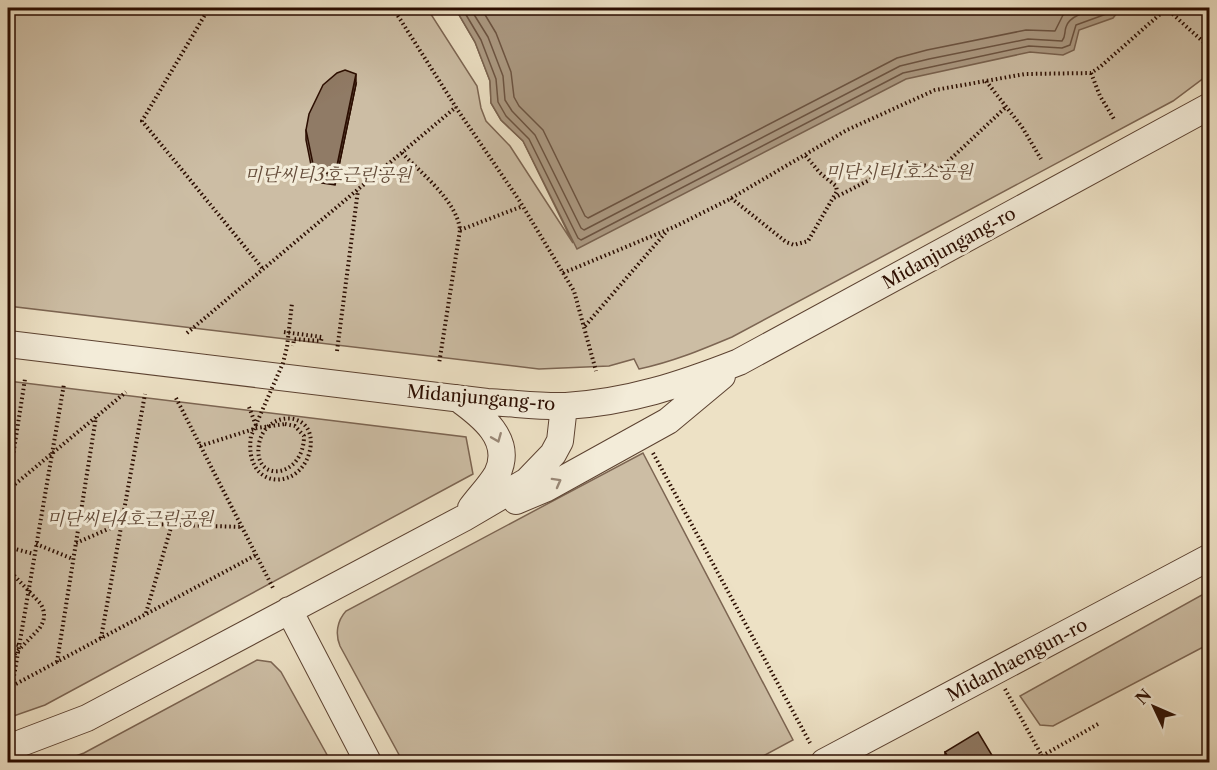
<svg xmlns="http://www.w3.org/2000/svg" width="1217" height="770" font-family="'Libre Caslon Text','Noto Serif KR',serif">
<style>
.green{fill:#ccbda4;stroke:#7c6552;stroke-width:1.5}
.water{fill:#ab9982;stroke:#78614e;stroke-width:1.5}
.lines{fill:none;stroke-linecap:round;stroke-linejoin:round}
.shore{stroke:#6b5341;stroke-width:1.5}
.minor-casing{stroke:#5c4231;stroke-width:28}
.path{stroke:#2b0d00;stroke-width:4;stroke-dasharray:1.5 3;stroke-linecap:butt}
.minor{stroke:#f3ecd9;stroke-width:26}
.path-bridge{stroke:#2b0d00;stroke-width:4;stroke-dasharray:1.5 3;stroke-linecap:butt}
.wall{fill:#7c6a58;stroke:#2b0d00;stroke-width:1.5}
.shaded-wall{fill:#655647;stroke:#2b0d00;stroke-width:1.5}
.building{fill:#907b66;stroke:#2b0d00;stroke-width:1.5}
.oneway{stroke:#987}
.labels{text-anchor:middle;stroke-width:6;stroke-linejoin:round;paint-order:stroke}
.park-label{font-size:18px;font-style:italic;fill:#634b39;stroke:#f3ecd9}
.street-label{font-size:18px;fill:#2b0d00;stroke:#f3ecd9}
</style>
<rect width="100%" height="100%" fill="#ede1c5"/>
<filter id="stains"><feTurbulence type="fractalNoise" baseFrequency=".00333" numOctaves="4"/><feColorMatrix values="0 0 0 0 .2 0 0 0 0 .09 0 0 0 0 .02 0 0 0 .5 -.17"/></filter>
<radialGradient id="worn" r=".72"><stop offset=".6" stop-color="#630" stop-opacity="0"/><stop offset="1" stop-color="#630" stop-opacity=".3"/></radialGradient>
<path class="green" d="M 8,8 L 427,8 L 477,86 L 481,108 L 486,121 L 510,146 L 573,243 L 523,141 L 501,120 L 491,103 L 490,81 L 475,42 L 455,8 L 1209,8 L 1209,74 L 1173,101 L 732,337 C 701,350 672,362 639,369 L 634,359 L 609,366 L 539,369 L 8,306 Z
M 8,381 L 466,437 L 473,474 L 45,705 L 8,718 Z
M 643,453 L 793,740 L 752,762 L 403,762 L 340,646 C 335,634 337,621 346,611 Z
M 1209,591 L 1209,644 L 1053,726 L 1040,725 L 1020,696 Z
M 257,660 L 271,662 L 281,672 L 331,762 L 60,762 L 84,753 Z"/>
<path class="water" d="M 455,8 L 1121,8 L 1113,18 L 1079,30 L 1074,50 L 1063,55 L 1030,52 L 906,79 L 577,249 L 523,141 L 501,120 L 491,103 L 490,81 L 475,42 Z"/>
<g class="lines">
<path class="shore" d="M 462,8 L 481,40 L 496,79 L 498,102 L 506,116 L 529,139 L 578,238 L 581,240 L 903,73 L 1029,46 L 1062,48 L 1070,45 L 1076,25 L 1109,13 L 1114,8
M 470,8 L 488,37 L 503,76 L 505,100 L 512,111 L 535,135 L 581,228 L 584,230 L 900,66 L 929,59 L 1028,39 L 1062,41 C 1066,36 1064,33 1066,27 C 1070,14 1091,11 1102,8
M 481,8 L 496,33 L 511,72 L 514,97 L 519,106 L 543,130 L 585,216 L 588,218 L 897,58 L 927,50 L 1026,30 L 1055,31 L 1063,15 L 1074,8"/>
<g class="minor-casing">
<path id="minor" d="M 8,344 L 487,402 C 513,403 540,407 566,406 C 629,402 680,385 739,362 L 1210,106
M 457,398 C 481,415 514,440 497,474 C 490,486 479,497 471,508
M 516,501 L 547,488 L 668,421 L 722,376
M 289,610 L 368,762
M 8,748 L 87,718 L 464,518 L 527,481 L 553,454 L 560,441 L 564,406
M 824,762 L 1210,557"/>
</g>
<path class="path" d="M 209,8 L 142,121 L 263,269
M 393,8 L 459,112 L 519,200 L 574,291 L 596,371
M 1166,8 L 1210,48
M 1091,73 L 1100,96 L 1114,119
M 986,81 L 1022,127 L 1041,159
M 402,153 C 422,174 457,201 460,230 L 439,364
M 731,198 L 786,242 L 794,245 L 808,241 L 837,191 L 836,186 L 820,173 L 805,155
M 834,198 L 903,163 L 910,162 L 940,169 L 1006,107
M 460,230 L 523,206
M 563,273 L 674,227 L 728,200 L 847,130 L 935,90 L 1025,74 L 1091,73 L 1100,67 L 1167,8
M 585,326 L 667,231
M 284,332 L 322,337 L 321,341 L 294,339 L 293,346
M 187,333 L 456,107
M 337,351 L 358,190
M 176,398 L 273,588
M 249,407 L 257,428
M 200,446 L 257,428 L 285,424
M 653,453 L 810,743
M 8,488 L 25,379
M 8,490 L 126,392
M 76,543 L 122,523 L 242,527
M 36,544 L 73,559
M 8,547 L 34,554
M 8,569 L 40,603 C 46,612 45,621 39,629 L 8,661
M 146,613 L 172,524
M 101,638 L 145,394
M 8,642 L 18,645
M 57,662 L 96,417
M 12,686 L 256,555
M 1005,689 L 1042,756 L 1098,724
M 8,711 L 64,384"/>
<use href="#minor" class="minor"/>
<path class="path-bridge" d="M 285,424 L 295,426 L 304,436 C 304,479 252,484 259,444 C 265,409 318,409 310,450 C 301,492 243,491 251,436 L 283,363 L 287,347 L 292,303"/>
</g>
<path class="wall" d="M 356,84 L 335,185 L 322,183 L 313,175 L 306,140 L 306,130 Z
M 945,752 L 996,762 L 945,762 Z"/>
<path class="shaded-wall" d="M 356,74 L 356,84 L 335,185 L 335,175 Z"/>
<path class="building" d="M 345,70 L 356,74 L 335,175 L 322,172 L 313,164 L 306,130 L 309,114 L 323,85 L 337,73 Z
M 978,732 L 996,762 L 951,762 L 945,752 Z"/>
<defs><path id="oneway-chevron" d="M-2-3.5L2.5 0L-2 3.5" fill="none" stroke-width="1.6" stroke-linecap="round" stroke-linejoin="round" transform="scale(1.5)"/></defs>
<g class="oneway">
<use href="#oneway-chevron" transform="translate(497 438) rotate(68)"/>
<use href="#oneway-chevron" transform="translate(557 482) rotate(-29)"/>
</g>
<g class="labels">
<g class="park-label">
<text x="899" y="178">미단시티1호소공원</text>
<text x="328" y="181">미단씨티3호근린공원</text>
<text x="130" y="525">미단씨티4호근린공원</text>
</g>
<g class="street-label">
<text transform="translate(949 248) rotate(-29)" y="6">Midanjungang-ro</text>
<text transform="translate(481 398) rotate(5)" y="6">Midanjungang-ro</text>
<text transform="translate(1017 660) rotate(-28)" y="6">Midanhaengun-ro</text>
</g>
</g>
<rect width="1217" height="770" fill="none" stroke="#ede1c5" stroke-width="30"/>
<rect x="9" y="9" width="1199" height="752" fill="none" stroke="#2b0d00" stroke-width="3"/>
<rect x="15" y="15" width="1187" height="740" fill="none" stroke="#2b0d00" stroke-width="1.5"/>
<g transform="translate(1154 707) rotate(314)" stroke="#f3ecd9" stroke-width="4.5" paint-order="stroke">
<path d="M0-4.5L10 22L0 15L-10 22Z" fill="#2b0d00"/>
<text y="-9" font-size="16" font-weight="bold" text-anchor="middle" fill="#2b0d00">N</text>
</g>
<rect width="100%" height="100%" filter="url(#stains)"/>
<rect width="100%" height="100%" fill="url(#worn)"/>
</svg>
